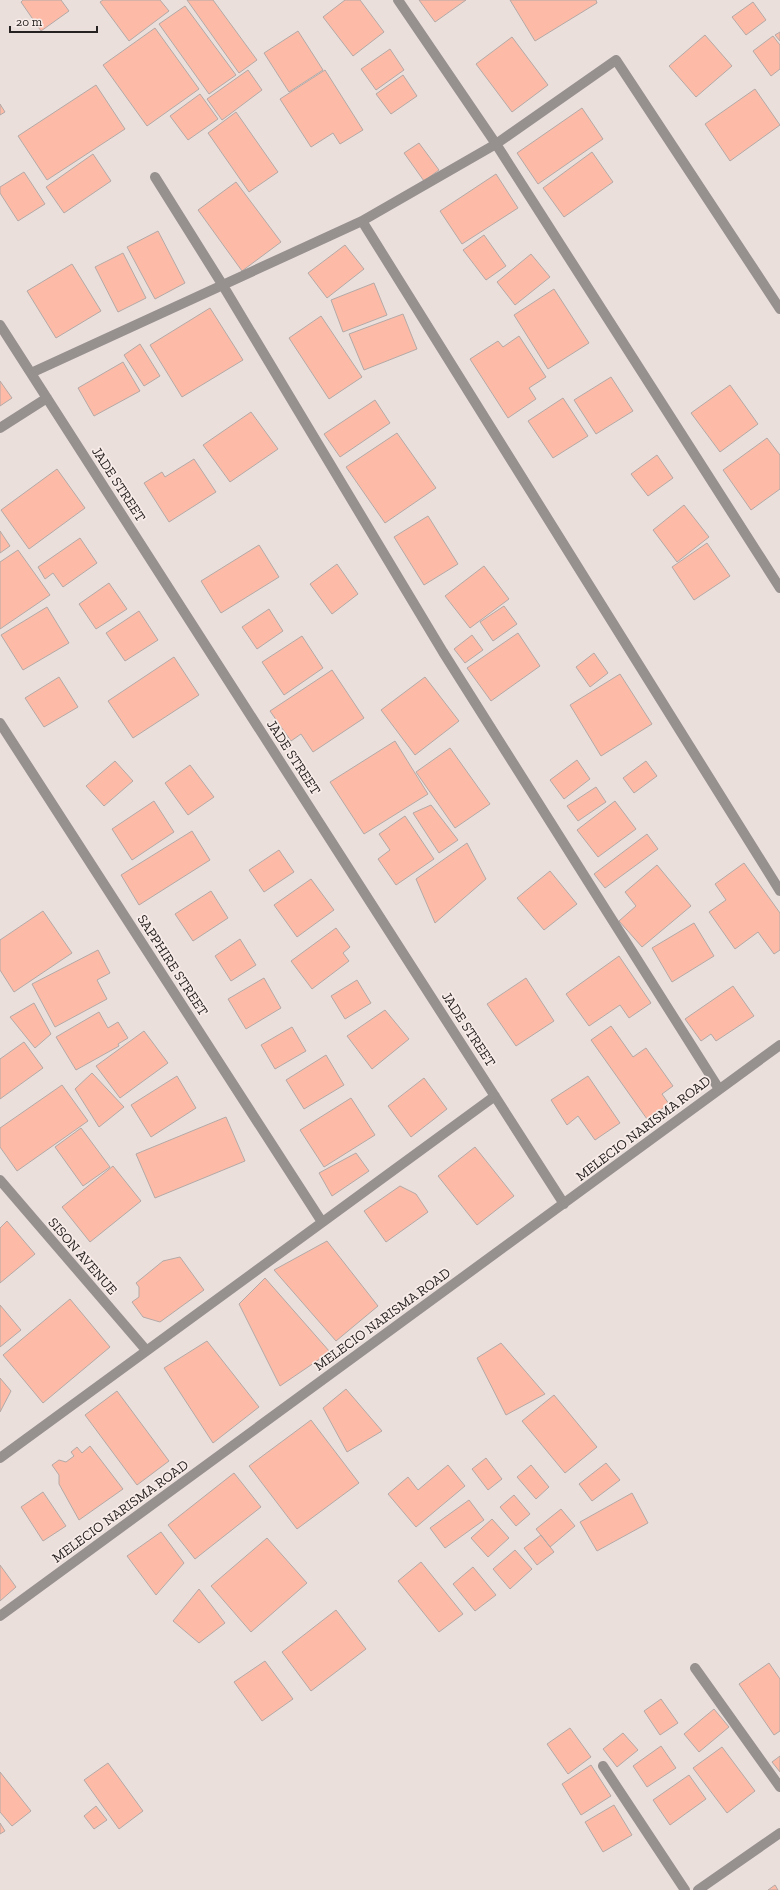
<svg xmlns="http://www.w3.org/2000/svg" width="780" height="1890" font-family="'Zilla Slab',serif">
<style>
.building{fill:#fdbba7;stroke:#b4a9a6}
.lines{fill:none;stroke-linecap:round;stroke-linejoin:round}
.minor{stroke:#96918f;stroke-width:10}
.labels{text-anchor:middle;stroke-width:3.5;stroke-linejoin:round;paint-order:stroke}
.street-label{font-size:14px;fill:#262221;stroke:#f8ece9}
</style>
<rect width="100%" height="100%" fill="#ebdfdc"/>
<path class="building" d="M 23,0 L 61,0 L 69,11 L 41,31 L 21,2 Z
M 103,0 L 160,0 L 169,11 L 129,41 L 100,2 Z
M 187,0 L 213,0 L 257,60 L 239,73 Z
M 345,0 L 360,0 L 384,32 L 353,56 L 323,17 Z
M 419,0 L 466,0 L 435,22 Z
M 510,0 L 596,0 L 597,3 L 535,41 Z
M 753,2 L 766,20 L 746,35 L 732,17 Z
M 185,6 L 236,75 L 209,94 L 159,24 Z
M 155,28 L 199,89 L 147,126 L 103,65 Z
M 298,31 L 323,70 L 289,92 L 264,53 Z
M 780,32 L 780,41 L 775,35 Z
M 705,35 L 732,66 L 696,97 L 669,66 Z
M 773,36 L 780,45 L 780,69 L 771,76 L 753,51 Z
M 512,37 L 548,85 L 512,112 L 476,64 Z
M 390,49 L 404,70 L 376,90 L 361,69 Z
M 248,70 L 262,90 L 222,120 L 207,99 Z
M 325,70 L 363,130 L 340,144 L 333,133 L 311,147 L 280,99 Z
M 403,75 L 417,96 L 391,114 L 376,94 Z
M 96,85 L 125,129 L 47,180 L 18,136 Z
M 755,89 L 780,125 L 730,161 L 705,124 Z
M 200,94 L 218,119 L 188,140 L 170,116 Z
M 0,104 L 5,112 L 0,115 Z
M 582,108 L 603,139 L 538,184 L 517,153 Z
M 236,112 L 278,172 L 249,192 L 208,133 Z
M 419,143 L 439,170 L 424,181 L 404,153 Z
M 592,152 L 613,182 L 564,217 L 543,188 Z
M 93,154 L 111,181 L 64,213 L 46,187 Z
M 24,172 L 45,204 L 18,221 L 0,193 L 0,187 Z
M 496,174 L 518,208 L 462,244 L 440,211 Z
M 236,182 L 281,242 L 242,271 L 198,210 Z
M 158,231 L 185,283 L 155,299 L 127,247 Z
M 484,235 L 506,266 L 486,280 L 463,250 Z
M 345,245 L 364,269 L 327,298 L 308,273 Z
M 123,253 L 146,298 L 118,312 L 95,267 Z
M 531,254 L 550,277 L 515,305 L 497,282 Z
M 72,264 L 101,311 L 56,338 L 27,291 Z
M 374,283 L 387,315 L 343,332 L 331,300 Z
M 554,289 L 589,343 L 548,369 L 514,315 Z
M 210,308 L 243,360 L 182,397 L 150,345 Z
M 403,314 L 417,349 L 364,370 L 349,334 Z
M 321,316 L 362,377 L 329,399 L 289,338 Z
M 519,336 L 546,377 L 529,388 L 536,399 L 508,418 L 470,359 L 498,341 L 503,347 Z
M 140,344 L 160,376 L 144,386 L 124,355 Z
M 123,362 L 140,391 L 94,416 L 78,388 Z
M 611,377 L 633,411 L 596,434 L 574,400 Z
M 0,381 L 12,398 L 0,406 Z
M 730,385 L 758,424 L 720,452 L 691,413 Z
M 563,398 L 588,436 L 553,458 L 528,421 Z
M 375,400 L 390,423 L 340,457 L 324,434 Z
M 251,412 L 278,449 L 230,482 L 203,445 Z
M 397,433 L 436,488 L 385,523 L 346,467 Z
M 767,438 L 780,455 L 780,489 L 751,510 L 723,470 Z
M 657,455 L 673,478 L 648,496 L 631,474 Z
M 194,459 L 216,492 L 169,522 L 144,483 L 162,472 L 165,477 Z
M 57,469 L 85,508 L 29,549 L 1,510 Z
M 684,505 L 709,537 L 677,562 L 653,530 Z
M 428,516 L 458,564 L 424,585 L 394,537 Z
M 0,531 L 10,546 L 0,553 Z
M 80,538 L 97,563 L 63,587 L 53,573 L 45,579 L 38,567 Z
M 707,543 L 730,576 L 694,600 L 672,567 Z
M 259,545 L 279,577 L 221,613 L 201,581 Z
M 18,550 L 50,595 L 0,629 L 0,562 Z
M 337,564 L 358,594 L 332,614 L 310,584 Z
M 484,566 L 509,599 L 470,628 L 445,596 Z
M 109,583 L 127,609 L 96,629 L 79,604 Z
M 504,606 L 517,624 L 493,641 L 480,622 Z
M 47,607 L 69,643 L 23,670 L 1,635 Z
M 269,609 L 283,631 L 257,649 L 242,627 Z
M 139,611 L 158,640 L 125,661 L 106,633 Z
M 518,633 L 540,666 L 491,701 L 467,668 Z
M 472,635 L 483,650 L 465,663 L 454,649 Z
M 302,636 L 323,668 L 284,695 L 262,662 Z
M 594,653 L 608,673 L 590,687 L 576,667 Z
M 174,657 L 199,695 L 133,738 L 108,701 Z
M 332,670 L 364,718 L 313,752 L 301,734 L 291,741 L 270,711 Z
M 620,674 L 652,724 L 601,756 L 570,705 Z
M 59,677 L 78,707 L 44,727 L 25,698 Z
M 425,677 L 459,721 L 415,755 L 381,710 Z
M 395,741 L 428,794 L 364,834 L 330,782 Z
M 450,748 L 490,804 L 455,828 L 416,772 Z
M 577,760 L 590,779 L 564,799 L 550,780 Z
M 115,761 L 133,781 L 104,806 L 86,786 Z
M 646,761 L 657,776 L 634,793 L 623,778 Z
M 190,765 L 214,797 L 188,815 L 165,783 Z
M 596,787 L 606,802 L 578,821 L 567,806 Z
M 154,801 L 174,832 L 132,860 L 112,829 Z
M 615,801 L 636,829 L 598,857 L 577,830 Z
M 431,805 L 458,840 L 439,853 L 413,813 Z
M 405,816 L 434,859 L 396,885 L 378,859 L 390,850 L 379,834 Z
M 192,831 L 210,860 L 139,905 L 121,875 Z
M 647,834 L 658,849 L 605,888 L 594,874 Z
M 467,843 L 486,879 L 435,923 L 416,879 Z
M 279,850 L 294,872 L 264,892 L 249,870 Z
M 744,863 L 780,913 L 780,950 L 774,954 L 758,932 L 735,949 L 709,912 L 726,900 L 715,884 Z
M 657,865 L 691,906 L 642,947 L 619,921 L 636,906 L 625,892 Z
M 550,871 L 577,904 L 544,930 L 517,898 Z
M 311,879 L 334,910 L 297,937 L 274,905 Z
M 211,891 L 228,918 L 193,941 L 175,914 Z
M 43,911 L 72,953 L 14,992 L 0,970 L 0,940 Z
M 694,923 L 714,956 L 672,982 L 652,948 Z
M 336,928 L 350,947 L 343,953 L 349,961 L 312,989 L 291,961 Z
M 240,939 L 256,965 L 231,981 L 215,956 Z
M 98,950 L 110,973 L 97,980 L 107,999 L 55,1027 L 32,984 Z
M 619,956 L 651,1003 L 629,1018 L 620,1005 L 589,1026 L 566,994 Z
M 264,978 L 281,1008 L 246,1029 L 228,999 Z
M 526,978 L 554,1021 L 516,1046 L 487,1004 Z
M 357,980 L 371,1003 L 345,1019 L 331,996 Z
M 733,986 L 754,1016 L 716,1041 L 711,1034 L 701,1041 L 685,1019 Z
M 34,1003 L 51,1034 L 35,1048 L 10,1017 Z
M 385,1010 L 409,1039 L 372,1069 L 347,1036 Z
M 99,1012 L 108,1028 L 118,1022 L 128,1038 L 118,1044 L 119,1046 L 76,1070 L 56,1037 Z
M 611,1026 L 633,1057 L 646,1048 L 673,1086 L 662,1094 L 669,1104 L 647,1119 L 591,1040 Z
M 292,1027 L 306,1051 L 275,1069 L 261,1045 Z
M 144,1031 L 168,1063 L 120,1098 L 96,1066 Z
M 24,1042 L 43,1068 L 0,1099 L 0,1059 Z
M 326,1055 L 344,1085 L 304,1109 L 286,1080 Z
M 92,1073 L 124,1107 L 99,1127 L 75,1089 Z
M 177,1076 L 196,1108 L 151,1137 L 131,1105 Z
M 588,1076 L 620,1123 L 595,1140 L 578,1116 L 567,1125 L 551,1100 Z
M 424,1078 L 447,1109 L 411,1137 L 388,1106 Z
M 62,1085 L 88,1121 L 17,1171 L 0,1147 L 0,1128 Z
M 351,1098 L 375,1135 L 324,1167 L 300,1130 Z
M 226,1117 L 245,1161 L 155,1198 L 136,1154 Z
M 81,1128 L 110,1167 L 83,1186 L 55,1147 Z
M 475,1147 L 514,1196 L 477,1225 L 438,1176 Z
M 356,1153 L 369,1171 L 332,1196 L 319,1173 Z
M 113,1166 L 141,1201 L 90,1242 L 62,1207 Z
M 400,1186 L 416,1194 L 428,1212 L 386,1242 L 364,1211 Z
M 7,1221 L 35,1254 L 0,1283 L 0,1228 Z
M 327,1241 L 378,1306 L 336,1341 L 274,1270 Z
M 180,1257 L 204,1290 L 160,1322 L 143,1317 L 132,1302 L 139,1297 L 139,1287 L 136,1283 L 163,1261 Z
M 265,1278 L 330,1352 L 280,1386 L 239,1304 Z
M 70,1299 L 110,1347 L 43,1403 L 3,1355 Z
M 0,1305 L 21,1330 L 0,1347 Z
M 207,1341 L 259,1407 L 213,1443 L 164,1368 Z
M 501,1343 L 545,1394 L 506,1415 L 477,1358 Z
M 0,1378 L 11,1391 L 0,1412 Z
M 346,1389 L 382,1431 L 347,1452 L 323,1408 Z
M 117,1391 L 169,1461 L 137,1485 L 85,1415 Z
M 554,1395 L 597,1447 L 565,1473 L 522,1421 Z
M 311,1420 L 359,1483 L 297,1529 L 249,1466 Z
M 90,1446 L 123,1489 L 79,1520 L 59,1484 L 59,1475 L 52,1465 L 59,1460 L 66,1462 L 74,1456 L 71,1452 L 77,1447 L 82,1453 Z
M 486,1458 L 502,1479 L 488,1490 L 472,1469 Z
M 606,1463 L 620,1480 L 592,1501 L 579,1484 Z
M 448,1465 L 465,1486 L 416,1527 L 388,1494 L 408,1477 L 418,1490 Z
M 531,1465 L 549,1487 L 536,1499 L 517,1477 Z
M 234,1473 L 261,1507 L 195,1559 L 168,1525 Z
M 43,1492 L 66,1526 L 43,1541 L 21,1507 Z
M 632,1493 L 648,1523 L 597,1551 L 580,1522 Z
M 514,1495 L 530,1514 L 516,1526 L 500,1507 Z
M 469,1500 L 484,1520 L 445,1548 L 430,1528 Z
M 561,1509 L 575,1526 L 550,1547 L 536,1529 Z
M 492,1519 L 509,1538 L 488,1557 L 471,1538 Z
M 161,1532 L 184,1563 L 156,1595 L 127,1556 Z
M 541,1535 L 554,1552 L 537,1565 L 524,1548 Z
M 267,1538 L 307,1583 L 251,1632 L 211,1586 Z
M 515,1550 L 532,1569 L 510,1589 L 493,1569 Z
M 421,1562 L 463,1614 L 439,1632 L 398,1581 Z
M 0,1565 L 16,1587 L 0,1601 Z
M 473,1567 L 496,1595 L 475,1611 L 453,1584 Z
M 199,1589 L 225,1623 L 199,1643 L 173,1621 Z
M 336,1610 L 366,1649 L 311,1691 L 282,1652 Z
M 265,1661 L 293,1699 L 262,1721 L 234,1682 Z
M 769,1663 L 780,1679 L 780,1731 L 774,1735 L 739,1684 Z
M 661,1699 L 678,1723 L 660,1735 L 644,1711 Z
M 714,1709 L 729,1727 L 699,1752 L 684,1734 Z
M 570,1728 L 591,1757 L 568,1774 L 547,1744 Z
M 623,1733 L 638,1750 L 617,1767 L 603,1749 Z
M 661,1746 L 676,1768 L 647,1787 L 633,1766 Z
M 722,1747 L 755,1791 L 727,1813 L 693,1768 Z
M 780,1756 L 780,1772 L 772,1762 Z
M 108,1763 L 143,1811 L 119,1829 L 84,1780 Z
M 591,1765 L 611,1796 L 581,1815 L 562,1784 Z
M 0,1772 L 31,1811 L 12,1826 L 0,1812 Z
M 689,1775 L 706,1799 L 670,1825 L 653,1800 Z
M 614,1805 L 632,1835 L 603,1852 L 585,1822 Z
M 96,1806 L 107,1820 L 94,1829 L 84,1816 Z
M 0,1823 L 5,1831 L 0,1834 Z
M 775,1885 L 778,1890 L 768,1890 Z"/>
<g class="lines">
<path class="minor" d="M 398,0 L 496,144 L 780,588
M 155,177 L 222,284 L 443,652 L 719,1089
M 362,221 L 780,891
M 0,325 L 564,1204
M 31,373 L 362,221 L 496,144 L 616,60 L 780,309
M 0,428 L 47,398
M 0,723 L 322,1222
M 0,1180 L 146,1350
M 0,1458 L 495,1096
M 0,1616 L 780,1045
M 695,1668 L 780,1787
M 603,1766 L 685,1890
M 698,1890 L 780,1833"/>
</g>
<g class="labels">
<g class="street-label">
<text transform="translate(119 484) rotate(57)" y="5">JADE STREET</text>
<text transform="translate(294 757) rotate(57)" y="5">JADE STREET</text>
<text transform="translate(173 965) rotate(57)" y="5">SAPPHIRE STREET</text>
<text transform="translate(469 1029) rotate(57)" y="5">JADE STREET</text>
<text transform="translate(643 1128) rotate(-37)" y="5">MELECIO NARISMA ROAD</text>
<text transform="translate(83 1256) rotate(49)" y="5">SISON AVENUE</text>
<text transform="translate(382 1319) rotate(-36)" y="5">MELECIO NARISMA ROAD</text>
<text transform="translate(120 1511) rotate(-36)" y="5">MELECIO NARISMA ROAD</text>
</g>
</g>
<path d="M10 26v6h87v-6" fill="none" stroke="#262221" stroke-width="2"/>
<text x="16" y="26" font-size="12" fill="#262221" stroke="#f8ece9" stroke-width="3" paint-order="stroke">20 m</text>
</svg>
